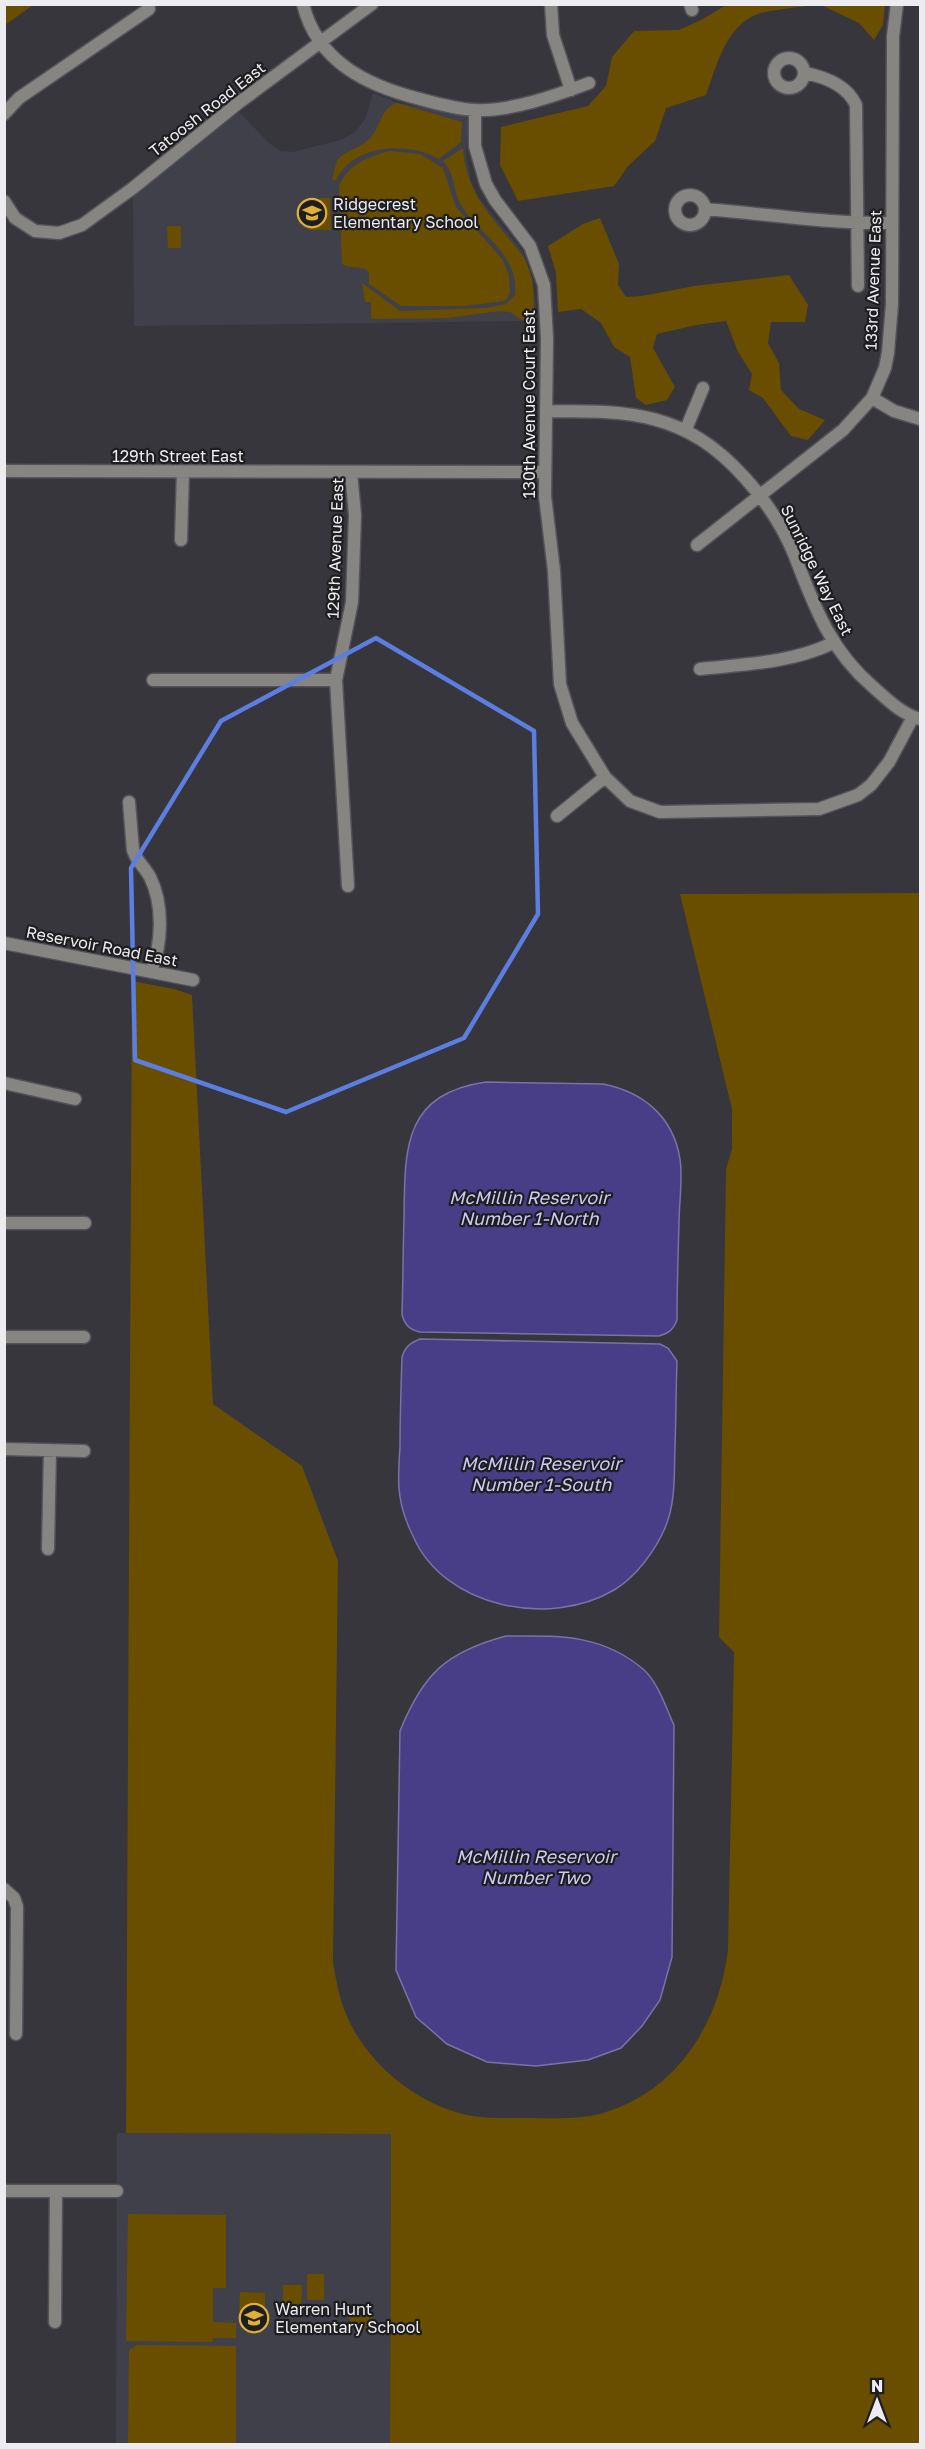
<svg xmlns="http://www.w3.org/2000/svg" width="925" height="2449" font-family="'Golos Text',sans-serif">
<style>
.built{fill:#40404b}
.green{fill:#694e00}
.water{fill:#483e87;stroke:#7a72a7;stroke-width:1.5}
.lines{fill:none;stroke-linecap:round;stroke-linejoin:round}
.minor-casing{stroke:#535359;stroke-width:15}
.minor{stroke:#878582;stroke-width:12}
.marked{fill:none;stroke:#5b7ee0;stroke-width:4.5;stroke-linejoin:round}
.labels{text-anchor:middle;stroke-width:4.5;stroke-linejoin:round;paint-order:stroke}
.street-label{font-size:16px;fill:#ededf1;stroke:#1e1e21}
.poi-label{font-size:16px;fill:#ededf1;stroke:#1e1e21;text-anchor:start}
.water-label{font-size:18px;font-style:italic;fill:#cbcaf5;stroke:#1e1e21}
</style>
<rect width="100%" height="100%" fill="#36363c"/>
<path class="built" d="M 373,93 L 398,103 L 465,115 L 468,120 L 466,152 L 471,182 L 478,197 L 523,252 L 533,282 L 537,321 L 134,326 L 133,188 L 238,111 L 269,143 L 280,151 L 293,152 L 341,140 L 355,132 L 365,119 Z
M 117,2133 L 391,2134 L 390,2444 L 116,2444 Z"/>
<path class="green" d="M 5,4 L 33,4 L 33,5 L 5,25 Z
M 728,4 L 814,5 C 797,8 768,9 753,16 C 725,30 716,67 706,95 L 666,108 L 655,141 L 629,165 L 614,186 L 518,201 L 500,165 L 501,127 L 588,106 L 606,86 L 612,57 L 634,31 L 679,30 L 701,20 Z
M 821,5 L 885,5 L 883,25 L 874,40 L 859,23 Z
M 397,103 L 462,122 L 461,142 L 439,159 C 408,141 353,144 336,180 L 332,179 L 337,160 C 347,149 363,148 372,136 C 381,124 381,108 397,103 Z
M 463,148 C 465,184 483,207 505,234 C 512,242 520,251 525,260 C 535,279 534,300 533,320 L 522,320 L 510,312 L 499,311 L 448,318 L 371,319 L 371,302 L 365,302 L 362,283 L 400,311 L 486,308 L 506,304 L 515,295 C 519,253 480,236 461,205 C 453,191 455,173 443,161 Z
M 390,151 L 420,154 L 443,168 L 456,207 L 502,259 L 509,275 L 510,293 L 505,301 L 463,306 L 401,306 L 369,284 L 369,272 C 360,264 351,270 342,264 L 339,187 C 346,165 369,156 390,151 Z
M 321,198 L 330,198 L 331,230 L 308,230 L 307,220 Z
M 600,218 L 619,264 L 618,285 L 626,297 L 642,296 L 694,286 L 789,275 L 808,305 L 805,322 L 771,322 L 768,343 L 779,363 L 781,390 L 799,409 L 825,420 L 808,440 L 791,436 L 763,398 L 749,390 L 752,374 L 738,352 L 726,321 L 696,325 L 657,334 L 653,348 L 675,387 L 667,400 L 646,405 L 636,398 L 630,357 L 614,347 L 601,323 L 581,309 L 558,312 L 556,273 L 548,246 L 583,224 Z
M 167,226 L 181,226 L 181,248 L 168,248 Z
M 920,893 L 920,2444 L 390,2444 L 391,2134 L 126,2133 L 132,981 L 174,989 L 192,995 L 213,1404 L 302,1466 L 338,1561 L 333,1962 C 336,1979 339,1998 346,2014 C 366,2062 414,2102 463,2114 C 484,2119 506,2118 527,2118 C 552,2118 579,2120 603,2113 C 678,2091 719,2023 728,1950 L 734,1652 L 719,1637 L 726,1169 L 732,1149 L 732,1109 L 680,894 Z
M 128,2214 L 226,2215 L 226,2288 L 213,2288 L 213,2322 L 236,2323 L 236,2338 L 213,2338 L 212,2342 L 126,2341 Z
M 307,2274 L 324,2274 L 324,2300 L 307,2300 Z
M 283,2285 L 302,2285 L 301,2305 L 283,2305 Z
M 240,2292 L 265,2293 L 265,2308 L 250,2314 L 239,2314 Z
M349 2317a12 12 0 1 1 24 0a12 12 0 1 1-24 0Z
M 137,2345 L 236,2346 L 236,2444 L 128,2444 L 129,2350 Z"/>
<path class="water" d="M 486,1082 L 603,1084 C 643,1092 673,1116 680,1159 C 683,1179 679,1203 679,1223 C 678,1256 677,1288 677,1320 C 673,1330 669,1333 659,1336 L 420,1332 C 410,1330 405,1325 402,1315 C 403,1283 403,1250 404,1218 C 405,1150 402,1094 486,1082 Z
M 420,1339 L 660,1344 L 668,1348 L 677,1361 C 676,1390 676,1418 675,1447 C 674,1474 676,1502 665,1528 C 655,1551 636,1577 614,1590 C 550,1628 444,1608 413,1536 C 406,1522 400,1504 399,1488 C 398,1475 399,1461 400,1447 C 400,1417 401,1387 402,1357 C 405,1347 410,1343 420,1339 Z
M 506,1636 C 557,1636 600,1633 643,1669 C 658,1682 666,1708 674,1725 L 672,1957 L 660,2000 L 642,2026 L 621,2048 L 588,2060 L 536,2066 L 487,2062 L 447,2044 L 416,2017 L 396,1970 L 400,1731 C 423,1674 446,1652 506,1636 Z"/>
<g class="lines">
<g class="minor-casing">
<path id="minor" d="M 303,4 C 317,62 368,86 420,99 C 438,104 456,109 474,110 C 510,112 557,95 589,83
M 551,4 L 553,35 L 571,90
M 690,4 L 692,10
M774 73a15 15 0 1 1 30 0a15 15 0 1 1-30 0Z
M 805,73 C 825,77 847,85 856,105 L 858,286
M 475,110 L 475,146 L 486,184 L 495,200 L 530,246 L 544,285 L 547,338 L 545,496 L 554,571 L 560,684 L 572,723 L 605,777
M 4,114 L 19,98 L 149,9
M675 210a15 15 0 1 1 30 0a15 15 0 1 1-30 0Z
M 4,201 L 15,218 L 35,231 L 59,233 L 82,225 L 133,188 L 237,104 L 372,4
M 705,209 C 768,214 829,224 892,223
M 872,398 L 894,411 L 920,419
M 546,411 C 630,411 685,411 745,478 C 766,501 782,525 794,554 C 814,605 829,649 872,686 C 887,699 901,714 920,719
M 686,429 L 703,388
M 4,471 L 545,472
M 181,540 L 183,472
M 697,545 L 843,430 L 872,398 L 885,368 L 888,353 L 892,304 L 893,36 L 897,4
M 700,669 C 746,664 791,663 833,643
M 153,680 L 336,680
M 129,802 L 133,850 C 136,861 145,867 150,877 C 164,905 162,944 151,972
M 557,816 L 605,777 L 630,801 L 660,812 L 819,809 L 858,795 L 871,785 L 889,762 L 913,717
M 348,886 L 336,680 L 352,602 L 355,515 L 351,472
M 4,943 L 193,980
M 4,1083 L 75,1099
M 4,1223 L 85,1223
M 4,1337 L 84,1337
M 4,1449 L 84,1451
M 48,1549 L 50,1450
M 4,1889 L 14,1898 L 17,1907 L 16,2034
M 4,2191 L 117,2191
M 55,2322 L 56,2191"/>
</g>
<use href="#minor" class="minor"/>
</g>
<path class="marked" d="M 376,638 L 534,731 L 538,914 L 464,1038 L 286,1112 L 135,1060 L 131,868 L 221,721 Z"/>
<defs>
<g id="school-ring" transform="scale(1.5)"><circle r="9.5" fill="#1e1e21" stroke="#e0b034" stroke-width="1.5"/><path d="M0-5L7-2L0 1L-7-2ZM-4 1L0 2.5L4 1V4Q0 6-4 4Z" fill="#e0b034"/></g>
</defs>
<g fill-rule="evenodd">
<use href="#school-ring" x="312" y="213"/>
<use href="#school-ring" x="254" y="2318"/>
</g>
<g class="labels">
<g class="street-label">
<text transform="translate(207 109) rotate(-38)" y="6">Tatoosh Road East</text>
<text transform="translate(873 280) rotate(-88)" y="6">133rd Avenue East</text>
<text transform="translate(529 404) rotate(-90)" y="6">130th Avenue Court East</text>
<text x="178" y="462">129th Street East</text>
<text transform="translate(335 548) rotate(-88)" y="6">129th Avenue East</text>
<text transform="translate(817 570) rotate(64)" y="6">Sunridge Way East</text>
<text transform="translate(102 946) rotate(11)" y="6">Reservoir Road East</text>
</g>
<g class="poi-label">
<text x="333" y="210">Ridgecrest<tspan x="333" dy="18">Elementary School</tspan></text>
<text x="275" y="2315">Warren Hunt<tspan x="275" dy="18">Elementary School</tspan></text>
</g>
<g class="water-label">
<text x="529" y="1204">McMillin Reservoir<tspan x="529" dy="21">Number 1-North</tspan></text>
<text x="541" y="1470">McMillin Reservoir<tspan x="541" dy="21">Number 1-South</tspan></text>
<text x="536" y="1863">McMillin Reservoir<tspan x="536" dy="21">Number Two</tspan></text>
</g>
</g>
<rect width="925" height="2449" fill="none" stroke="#ededf1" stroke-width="12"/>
<g transform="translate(877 2401)" stroke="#1e1e21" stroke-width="4.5" paint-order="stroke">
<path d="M0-4.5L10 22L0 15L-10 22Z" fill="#ededf1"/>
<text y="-9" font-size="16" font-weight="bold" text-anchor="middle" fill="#ededf1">N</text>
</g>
</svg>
